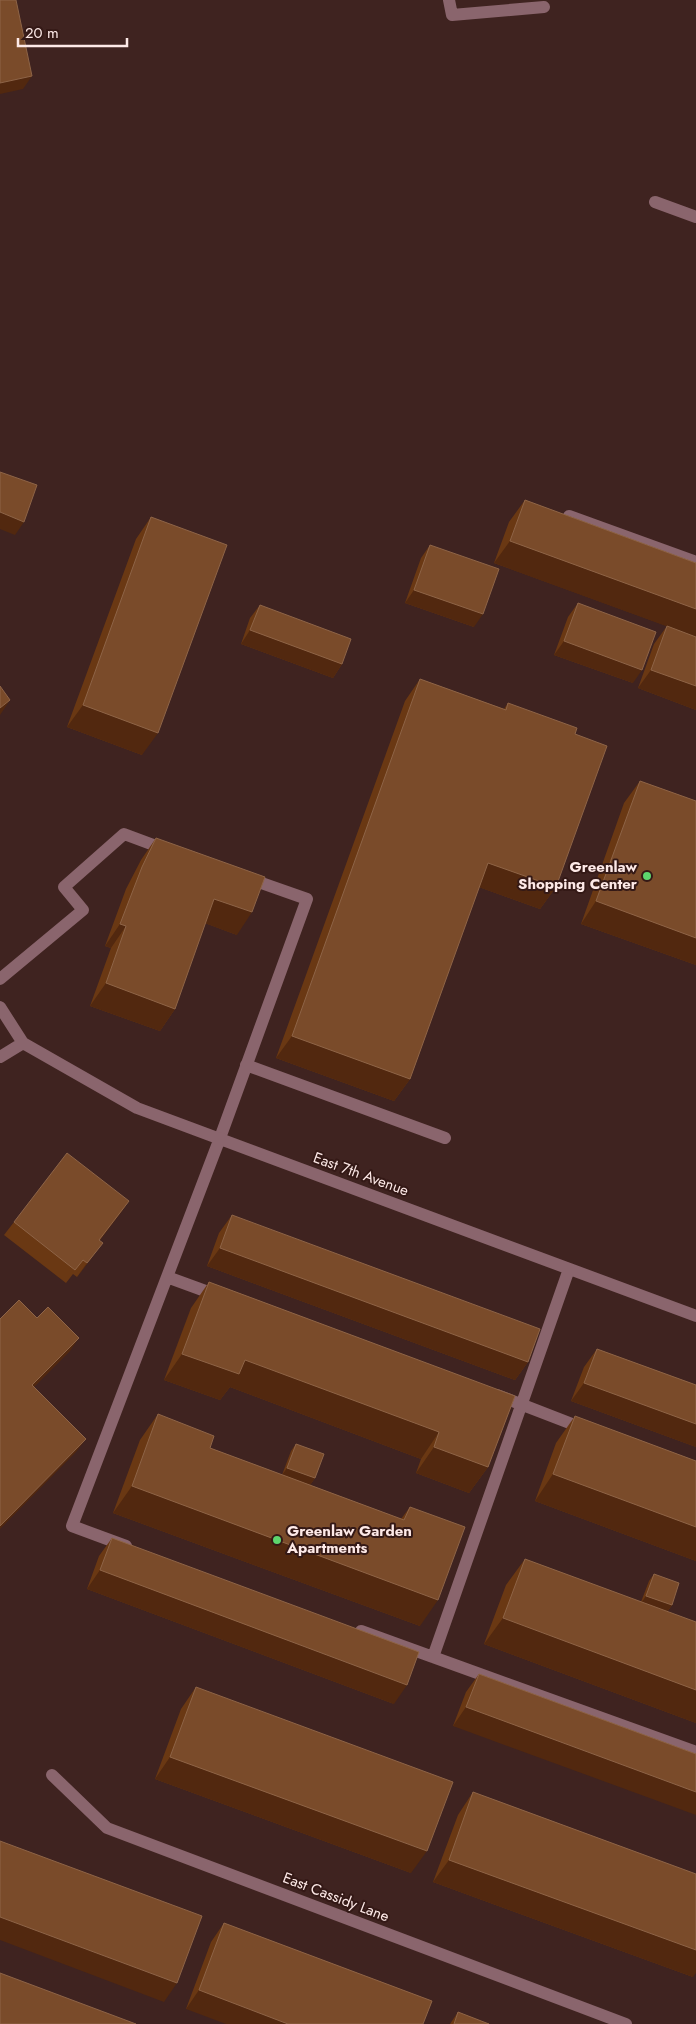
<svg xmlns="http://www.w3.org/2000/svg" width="696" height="2024" font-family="Jost,sans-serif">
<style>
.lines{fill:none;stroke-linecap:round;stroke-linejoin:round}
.service{stroke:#8a656d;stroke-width:12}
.minor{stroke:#8a656d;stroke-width:12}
.wall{fill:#6a3813}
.shaded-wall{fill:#52280f}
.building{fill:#7a4b2a;stroke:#8e6447}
.poi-dot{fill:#5dd56d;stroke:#341916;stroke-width:2}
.labels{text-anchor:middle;stroke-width:4;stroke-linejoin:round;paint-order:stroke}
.poi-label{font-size:15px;font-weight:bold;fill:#fde9e7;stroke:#341916;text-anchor:end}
.street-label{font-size:15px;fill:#fde9e7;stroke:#341916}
</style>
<rect width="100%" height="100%" fill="#3f2320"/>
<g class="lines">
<path class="service" d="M 449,0 L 452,15 L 544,7
M 655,202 L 696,217
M 569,516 L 696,562
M 0,979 L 83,910 L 64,887 L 124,834 L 167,850
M 246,1065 L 445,1138
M 220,1138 L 307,899 L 247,878"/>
<path class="minor" d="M 0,1007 L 23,1043 L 137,1108 L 696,1316
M 0,1057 L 23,1043
M 167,1277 L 219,1296
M 497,1395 L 585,1429
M 126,1546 L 72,1526 L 220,1138
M 361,1631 L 696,1752
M 433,1657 L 569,1269
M 52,1775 L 107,1828 L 626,2024"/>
</g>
<path class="wall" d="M 525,500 L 696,563 L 696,710 L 638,688 L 654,644 L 667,626 L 494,563 L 509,522 Z
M 151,517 L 142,755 L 67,727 L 136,539 Z
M 430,545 L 474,627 L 405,603 L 421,558 Z
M 578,603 L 633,683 L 554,655 L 568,617 Z
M 260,605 L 342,664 L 333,678 L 241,644 L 250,618 Z
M 420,679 L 504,709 L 508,703 L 575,734 L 556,887 L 540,909 L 479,887 L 410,1079 L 394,1101 L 276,1058 L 405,701 Z
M 640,781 L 696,801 L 696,965 L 581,924 L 624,803 Z
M 156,838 L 237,935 L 205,923 L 175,1009 L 160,1031 L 90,1006 L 111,948 L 105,946 L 126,889 L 141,860 Z
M 129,1201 L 100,1240 L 93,1256 L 77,1277 L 73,1274 L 66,1283 L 4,1235 L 14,1222 Z
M 232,1215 L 528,1362 L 515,1380 L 207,1266 L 219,1233 Z
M 209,1282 L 515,1396 L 488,1467 L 469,1493 L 416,1473 L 421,1459 L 230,1387 L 220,1400 L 164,1380 L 191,1308 Z
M 597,1349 L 696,1385 L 696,1447 L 571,1401 L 584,1367 Z
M 158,1414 L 210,1448 L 282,1475 L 291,1451 L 296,1444 L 315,1478 L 310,1485 L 401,1519 L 410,1507 L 420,1626 L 113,1513 L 140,1440 Z
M 575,1416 L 696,1461 L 696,1561 L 535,1501 L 556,1443 Z
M 112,1538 L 394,1704 L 87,1589 L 99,1556 Z
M 525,1559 L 641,1602 L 649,1581 L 654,1574 L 672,1605 L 667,1612 L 696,1622 L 696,1723 L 484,1644 L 506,1585 Z
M 479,1674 L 696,1754 L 453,1726 L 466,1692 Z
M 196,1687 L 411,1873 L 155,1779 L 181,1709 Z
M 473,1792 L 693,1977 L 433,1882 L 458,1815 Z
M 224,1923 L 432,2001 L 186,2009 L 211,1942 Z
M 458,2012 L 489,2024 L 450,2024 Z"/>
<path class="shaded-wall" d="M 32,76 L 23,89 L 0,94 L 0,83 Z
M 0,512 L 24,522 L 15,535 L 0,529 Z
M 510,541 L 696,609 L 696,637 L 494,563 Z
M 414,590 L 483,614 L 474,627 L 405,603 Z
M 250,630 L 342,664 L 333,678 L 241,644 Z
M 564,641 L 642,670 L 633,683 L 554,655 Z
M 651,670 L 696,686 L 696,710 L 638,688 Z
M 10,700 L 0,715 L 0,708 Z
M 83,705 L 158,733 L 142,755 L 67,727 Z
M 488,863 L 556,887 L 540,909 L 473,885 Z
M 214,899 L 252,912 L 237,935 L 199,921 Z
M 596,901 L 696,938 L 696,965 L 581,924 Z
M 120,924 L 126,926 L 111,948 L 105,946 Z
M 106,983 L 175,1009 L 160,1031 L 90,1006 Z
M 292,1036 L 410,1079 L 394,1101 L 276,1058 Z
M 129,1201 L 120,1214 L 90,1253 L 99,1240 Z
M 103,1243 L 93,1256 L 77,1277 L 87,1263 Z
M 220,1248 L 528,1362 L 515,1380 L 207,1266 Z
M 79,1338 L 70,1351 L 22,1399 L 32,1385 Z
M 182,1354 L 245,1360 L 439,1432 L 421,1459 L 230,1387 L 220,1400 L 164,1380 Z
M 584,1383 L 696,1424 L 696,1447 L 571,1401 Z
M 86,1439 L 76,1452 L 0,1529 L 0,1526 Z
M 434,1447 L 488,1467 L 469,1493 L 416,1473 Z
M 287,1468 L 315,1478 L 310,1485 L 282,1475 Z
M 553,1474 L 696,1527 L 696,1561 L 535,1501 Z
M 132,1486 L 438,1600 L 420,1626 L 113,1513 Z
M 100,1570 L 407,1685 L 394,1704 L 87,1589 Z
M 646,1596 L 672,1605 L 667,1612 L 641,1603 Z
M 503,1618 L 696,1690 L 696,1723 L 484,1644 Z
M 466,1707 L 696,1792 L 696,1815 L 453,1726 Z
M 170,1757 L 427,1851 L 411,1873 L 155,1779 Z
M 449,1860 L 696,1950 L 696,1973 L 693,1977 L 433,1882 Z
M 0,1917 L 177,1983 L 164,2002 L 0,1940 Z
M 199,1990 L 288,2024 L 226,2024 L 186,2009 Z"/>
<path class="building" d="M 0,0 L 16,0 L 32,76 L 0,83 Z
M 0,472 L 37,485 L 24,522 L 0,512 Z
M 525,500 L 696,563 L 696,609 L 510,541 Z
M 151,517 L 227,545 L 158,733 L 83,705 Z
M 430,545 L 499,569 L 483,614 L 414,590 Z
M 578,603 L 656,632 L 642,670 L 564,641 Z
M 260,605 L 351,639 L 342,664 L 250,630 Z
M 667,626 L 696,637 L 696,686 L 651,670 Z
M 420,679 L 506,710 L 508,703 L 577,728 L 575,734 L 607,746 L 556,887 L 488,863 L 410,1079 L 292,1036 Z
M 0,686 L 10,700 L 0,708 Z
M 640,781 L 696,801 L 696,938 L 596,901 Z
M 156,838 L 265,877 L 252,912 L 214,899 L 175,1009 L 106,983 L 126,926 L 120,924 L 142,867 Z
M 67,1153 L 129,1201 L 99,1240 L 103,1243 L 87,1263 L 83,1260 L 75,1270 L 14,1222 Z
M 232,1215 L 540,1329 L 528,1362 L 220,1248 Z
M 209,1282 L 515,1396 L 488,1467 L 434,1447 L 439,1432 L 245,1360 L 239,1374 L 182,1354 Z
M 19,1300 L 37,1318 L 48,1307 L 79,1338 L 32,1385 L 86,1439 L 0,1526 L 0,1319 Z
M 597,1349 L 696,1385 L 696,1424 L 584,1383 Z
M 158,1414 L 214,1436 L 210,1448 L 404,1520 L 410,1507 L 465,1527 L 438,1600 L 132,1486 Z
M 575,1416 L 696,1461 L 696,1527 L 553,1474 Z
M 296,1444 L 324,1454 L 315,1478 L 287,1468 Z
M 112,1538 L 419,1652 L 407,1685 L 100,1570 Z
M 525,1559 L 696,1622 L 696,1690 L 503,1618 Z
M 654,1574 L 679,1583 L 672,1605 L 646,1596 Z
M 479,1674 L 696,1754 L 696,1792 L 466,1707 Z
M 196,1687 L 453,1782 L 427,1851 L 170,1757 Z
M 473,1792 L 696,1874 L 696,1950 L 449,1860 Z
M 0,1841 L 202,1916 L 177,1983 L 0,1917 Z
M 224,1923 L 432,2001 L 423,2024 L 288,2024 L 199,1990 Z
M 0,1973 L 136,2024 L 0,2024 Z
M 458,2012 L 489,2024 L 454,2024 Z"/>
<g class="poi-dot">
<circle cx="647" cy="876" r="5"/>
<circle cx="277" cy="1540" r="5"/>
</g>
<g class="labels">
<g class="poi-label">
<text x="637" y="872">Greenlaw<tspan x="637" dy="17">Shopping Center</tspan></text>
<text x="287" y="1536" text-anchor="start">Greenlaw Garden<tspan x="287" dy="17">Apartments</tspan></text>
</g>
<g class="street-label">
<text transform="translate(361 1174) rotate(20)" y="5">East 7th Avenue</text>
<text transform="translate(336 1897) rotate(21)" y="5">East Cassidy Lane</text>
</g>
</g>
<path d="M18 38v8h109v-8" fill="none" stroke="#fde9e7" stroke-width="2.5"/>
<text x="25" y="38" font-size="15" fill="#fde9e7" stroke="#341916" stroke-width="4" paint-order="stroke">20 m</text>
</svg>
